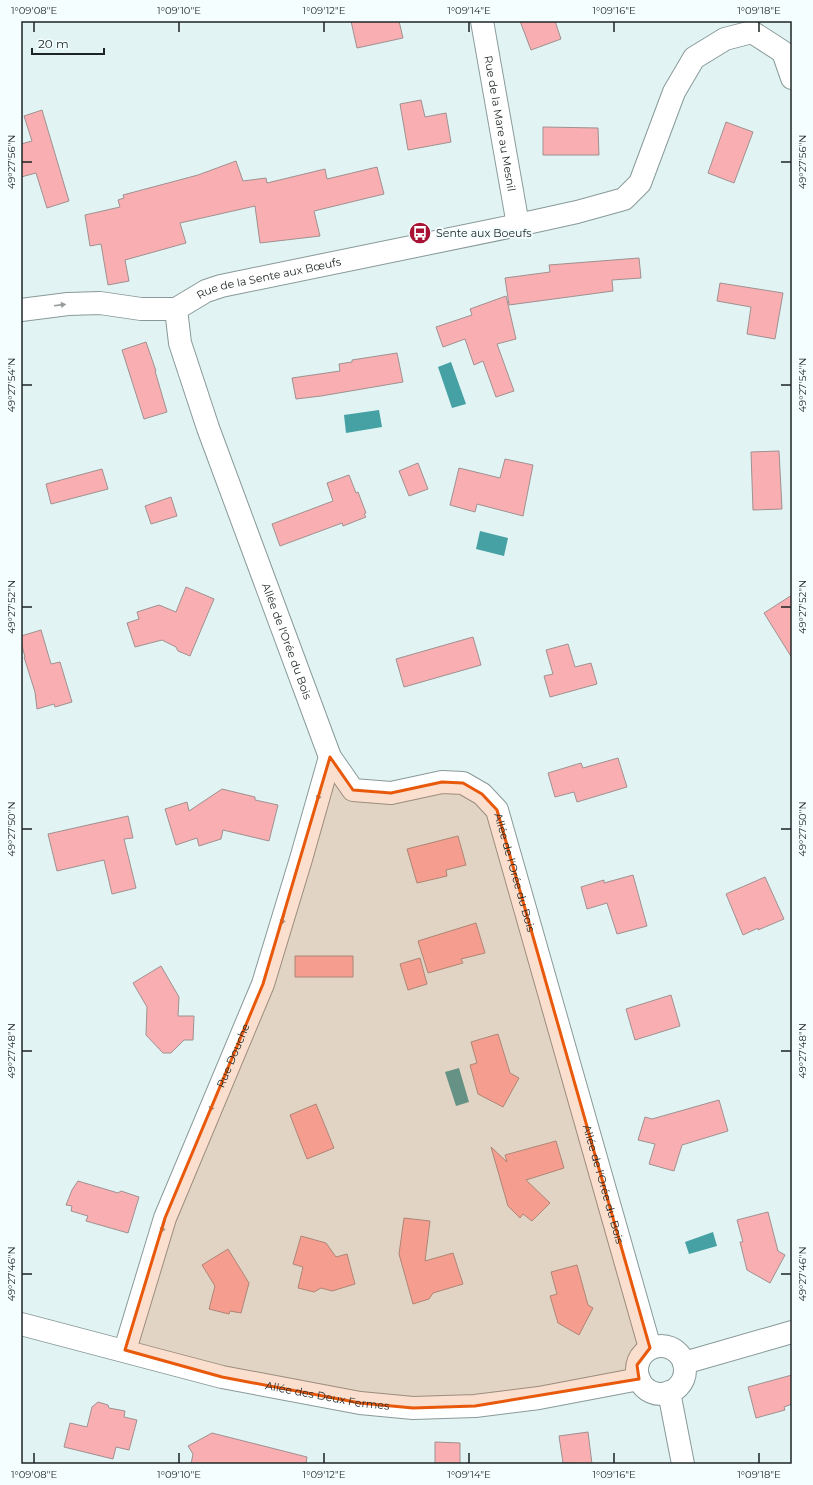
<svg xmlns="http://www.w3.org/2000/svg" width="813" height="1485" font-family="Montserrat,sans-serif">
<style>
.water{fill:#45a1a3}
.building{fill:#f9afb1;stroke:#a09090}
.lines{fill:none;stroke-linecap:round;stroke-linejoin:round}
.minor-casing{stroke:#899999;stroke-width:24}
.minor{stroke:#fff;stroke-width:22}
.oneway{fill:#999c9c}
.marked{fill:#e8590c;fill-opacity:0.2;stroke:#e8590c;stroke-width:3;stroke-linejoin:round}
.ticks{fill:none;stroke:#1d2424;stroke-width:1.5}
.labels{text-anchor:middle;stroke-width:4;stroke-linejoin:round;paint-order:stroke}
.street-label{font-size:11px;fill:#1d2424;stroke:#f4fefe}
.poi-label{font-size:11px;fill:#1d2424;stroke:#f4fefe;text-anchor:start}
.neatline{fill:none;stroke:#1d2424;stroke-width:1.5}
.ticks-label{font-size:10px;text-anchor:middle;fill:#1d2424}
</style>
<rect width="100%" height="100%" fill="#e1f3f3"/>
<path class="water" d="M 451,362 L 466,404 L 452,408 L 438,367 Z
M 379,410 L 382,427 L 346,433 L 344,415 Z
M 480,531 L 508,538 L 504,556 L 476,549 Z
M 459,1068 L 469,1102 L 456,1106 L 445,1072 Z
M 713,1232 L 717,1246 L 689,1254 L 685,1242 Z"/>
<path class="building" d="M 351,21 L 399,21 L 403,38 L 357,48 Z
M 520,21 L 555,21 L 561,39 L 531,50 Z
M 421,100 L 425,117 L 446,113 L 451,142 L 408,150 L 400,104 Z
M 42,110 L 69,201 L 47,208 L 36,173 L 21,177 L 21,144 L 32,141 L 24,116 Z
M 726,122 L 753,132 L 734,183 L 708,173 Z
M 543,127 L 598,128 L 599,155 L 543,155 Z
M 236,161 L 243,181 L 266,178 L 267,183 L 325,169 L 327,179 L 377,167 L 384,194 L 314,211 L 320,236 L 260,243 L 255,206 L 180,223 L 186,243 L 125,260 L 129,281 L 108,285 L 101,244 L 90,246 L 85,215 L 120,207 L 118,200 L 124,198 L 123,195 L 198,175 Z
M 639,258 L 641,278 L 612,280 L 613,291 L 509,305 L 505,278 L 550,272 L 549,265 Z
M 720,283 L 783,293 L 775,339 L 747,334 L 751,307 L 717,301 Z
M 506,296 L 516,339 L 497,344 L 514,391 L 496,397 L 483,361 L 474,365 L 465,339 L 443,347 L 436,327 L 472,315 L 470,309 Z
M 146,342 L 156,371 L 155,371 L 167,412 L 144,419 L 122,350 Z
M 397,353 L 403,382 L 321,396 L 296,399 L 292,378 L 340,371 L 339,364 L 352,362 L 352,360 Z
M 779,451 L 782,509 L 753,510 L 751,452 Z
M 505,459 L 533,465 L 523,516 L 477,504 L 475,512 L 450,505 L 459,468 L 500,478 Z
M 418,463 L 428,489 L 409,496 L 399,471 Z
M 102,469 L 108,489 L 51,504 L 46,484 Z
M 349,475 L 356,493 L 358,492 L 366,513 L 364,514 L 366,517 L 343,526 L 342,523 L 280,546 L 272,524 L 333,501 L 327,483 Z
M 171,497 L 177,516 L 151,524 L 145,506 Z
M 186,587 L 214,599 L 190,656 L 178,651 L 176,647 L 162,640 L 135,647 L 127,623 L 139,619 L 137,612 L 159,605 L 176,612 Z
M 792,595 L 792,658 L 764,613 Z
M 41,630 L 51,664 L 60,662 L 72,702 L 55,707 L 54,704 L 37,709 L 35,692 L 24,657 L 25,657 L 21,642 L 21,636 Z
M 473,637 L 481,665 L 404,687 L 396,659 Z
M 568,644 L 575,667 L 591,663 L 597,684 L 550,697 L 544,676 L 553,674 L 546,650 Z
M 618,758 L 627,787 L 577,802 L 574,792 L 555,797 L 548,773 L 581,763 L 583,768 Z
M 222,789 L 255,797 L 255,800 L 278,805 L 269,841 L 223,830 L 221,839 L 199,846 L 197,838 L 176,845 L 165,809 L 187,802 L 189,811 Z
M 128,816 L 133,838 L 124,839 L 136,888 L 112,894 L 104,860 L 57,871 L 48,834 Z
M 458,836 L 466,865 L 446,870 L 447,876 L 417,883 L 407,849 Z
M 633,875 L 647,926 L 617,934 L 607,903 L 587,909 L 581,887 L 604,880 L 604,883 Z
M 765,877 L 784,919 L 758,930 L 758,928 L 743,935 L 726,894 Z
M 476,923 L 485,953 L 461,959 L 463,963 L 428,973 L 418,941 Z
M 295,956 L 353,956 L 353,977 L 295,977 Z
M 420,958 L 427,984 L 408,990 L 400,964 Z
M 161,966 L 179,997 L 178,1016 L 194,1016 L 193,1040 L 184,1040 L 171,1053 L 163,1053 L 146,1035 L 147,1007 L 133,983 Z
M 671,995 L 680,1026 L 635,1040 L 626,1009 Z
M 498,1034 L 510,1073 L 519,1078 L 503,1107 L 478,1094 L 470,1065 L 477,1063 L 471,1042 Z
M 719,1100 L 728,1131 L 682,1145 L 674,1171 L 649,1164 L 655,1144 L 638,1140 L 645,1117 L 652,1119 Z
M 316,1104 L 334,1148 L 307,1159 L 290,1115 Z
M 556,1141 L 564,1168 L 526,1180 L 550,1203 L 532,1221 L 523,1214 L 520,1218 L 508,1206 L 491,1147 L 507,1162 L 505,1155 Z
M 78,1181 L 118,1193 L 121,1191 L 139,1197 L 128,1233 L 86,1221 L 88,1216 L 71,1211 L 72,1206 L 66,1205 L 72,1190 Z
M 768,1212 L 778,1251 L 785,1255 L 770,1283 L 747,1270 L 740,1242 L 743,1242 L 737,1220 Z
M 404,1218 L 430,1221 L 425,1261 L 453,1253 L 463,1284 L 433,1293 L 429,1299 L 413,1304 L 399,1254 Z
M 301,1236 L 326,1243 L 336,1257 L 347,1254 L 355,1284 L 332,1291 L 321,1288 L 314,1292 L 298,1288 L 303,1267 L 293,1264 Z
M 228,1249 L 249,1283 L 241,1313 L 230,1311 L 229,1314 L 209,1309 L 215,1286 L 202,1265 Z
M 577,1265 L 588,1305 L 593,1308 L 579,1335 L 558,1323 L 550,1296 L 557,1294 L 551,1272 Z
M 792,1375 L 792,1404 L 784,1407 L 785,1410 L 756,1418 L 748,1387 Z
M 98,1402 L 108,1405 L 109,1408 L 125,1411 L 124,1417 L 137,1420 L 129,1450 L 116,1447 L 113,1459 L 64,1447 L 70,1423 L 87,1427 L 92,1407 Z
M 588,1432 L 592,1464 L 563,1463 L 559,1436 Z
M 212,1433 L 307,1457 L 306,1464 L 191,1464 L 193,1454 L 188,1446 Z
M 435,1442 L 460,1443 L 460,1464 L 435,1464 Z"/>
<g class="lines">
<g class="minor-casing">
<g id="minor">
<path id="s1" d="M 482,21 L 518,225"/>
<path id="s2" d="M 176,309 L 180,343 L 208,428 L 330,757 L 353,790 L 391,793 L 442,782 L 463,783 L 482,794 L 497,810 L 650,1348"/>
<path id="s3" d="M 21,310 L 68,304 L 100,303 L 141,309 L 176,309 L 206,291 L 221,286 L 518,225 L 577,212 L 624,199 L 640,183 L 674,92 L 694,58 L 725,39 L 752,32 L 783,52 L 792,78"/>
<path id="s4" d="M 21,1324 L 222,1377 L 360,1403 L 413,1408 L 475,1406 L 539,1398 L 639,1379"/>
<circle cx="661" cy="1370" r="24"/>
<path id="s5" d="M 125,1350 L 165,1218 L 263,984 L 301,859 L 330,757"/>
<path d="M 684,1363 L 792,1332"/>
<path d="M 669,1392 L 683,1464"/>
</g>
</g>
<use href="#minor" class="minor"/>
</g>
<defs><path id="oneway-solid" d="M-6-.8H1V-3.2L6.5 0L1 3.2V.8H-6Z"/></defs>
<g class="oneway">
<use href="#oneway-solid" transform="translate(60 305) rotate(-7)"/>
<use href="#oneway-solid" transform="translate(319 795) rotate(106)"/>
<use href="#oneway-solid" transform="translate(283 919) rotate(107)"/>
<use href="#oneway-solid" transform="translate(212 1106) rotate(113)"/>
<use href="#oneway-solid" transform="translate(163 1227) rotate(107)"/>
</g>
<path class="marked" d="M 330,757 L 353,790 L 391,793 L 442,782 L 463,783 L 482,794 L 497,810 L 650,1348 L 637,1365 L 639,1379 L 475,1406 L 413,1408 L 360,1403 L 222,1377 L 125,1350 L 165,1218 L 263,984 Z"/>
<path class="ticks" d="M 34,22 L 34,32M 179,22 L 179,32M 324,22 L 324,32M 469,22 L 469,32M 614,22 L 614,32M 759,22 L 759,32M 22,162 L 32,162M 781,162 L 791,162M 22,385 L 32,385M 781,385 L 791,385M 22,607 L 32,607M 781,607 L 791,607M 22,829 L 32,829M 781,829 L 791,829M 22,1051 L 32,1051M 781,1051 L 791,1051M 22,1274 L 32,1274M 781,1274 L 791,1274M 34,1453 L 34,1463M 179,1453 L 179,1463M 324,1453 L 324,1463M 469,1453 L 469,1463M 614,1453 L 614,1463M 759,1453 L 759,1463"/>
<defs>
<g id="bus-disc" transform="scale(1.15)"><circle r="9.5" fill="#a91234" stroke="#f4fefe"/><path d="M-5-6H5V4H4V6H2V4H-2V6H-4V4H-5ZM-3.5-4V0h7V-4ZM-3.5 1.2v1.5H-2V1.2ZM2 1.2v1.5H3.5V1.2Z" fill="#fff"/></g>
</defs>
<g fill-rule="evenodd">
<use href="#bus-disc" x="420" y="233"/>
</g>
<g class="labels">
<g class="street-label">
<text dy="4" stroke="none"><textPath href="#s1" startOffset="104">Rue de la Mare au Mesnil</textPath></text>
<text dy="4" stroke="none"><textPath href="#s3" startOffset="255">Rue de la Sente aux Bœufs</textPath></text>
<text dy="4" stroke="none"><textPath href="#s2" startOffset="351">Allée de l'Orée du Bois</textPath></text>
<text dy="4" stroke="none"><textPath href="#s2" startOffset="735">Allée de l'Orée du Bois</textPath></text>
<text dy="4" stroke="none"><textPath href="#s5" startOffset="314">Rue Douche</textPath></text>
<text dy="4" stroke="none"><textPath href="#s2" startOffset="1059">Allée de l'Orée du Bois</textPath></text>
<text dy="4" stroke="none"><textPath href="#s4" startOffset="315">Allée des Deux Fermes</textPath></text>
</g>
<g class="poi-label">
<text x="436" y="237">Sente aux Boeufs</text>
</g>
</g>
<rect width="813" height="1485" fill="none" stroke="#f4fefe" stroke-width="44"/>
<path d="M32 48v6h72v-6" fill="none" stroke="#1d2424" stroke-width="2"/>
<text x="38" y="48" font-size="12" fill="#1d2424" stroke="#f4fefe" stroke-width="3" paint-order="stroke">20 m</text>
<rect x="22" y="22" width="769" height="1441" class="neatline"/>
<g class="ticks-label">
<text x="34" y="14">1°09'08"E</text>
<text x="179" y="14">1°09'10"E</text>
<text x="324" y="14">1°09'12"E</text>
<text x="469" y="14">1°09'14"E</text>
<text x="614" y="14">1°09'16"E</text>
<text x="759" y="14">1°09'18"E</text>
<text transform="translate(11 162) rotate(-90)" y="4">49°27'56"N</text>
<text transform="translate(802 162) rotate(-90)" y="4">49°27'56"N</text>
<text transform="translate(11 385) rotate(-90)" y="4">49°27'54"N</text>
<text transform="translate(802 385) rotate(-90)" y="4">49°27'54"N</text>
<text transform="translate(11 607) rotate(-90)" y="4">49°27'52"N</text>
<text transform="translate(802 607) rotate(-90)" y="4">49°27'52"N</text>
<text transform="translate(11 829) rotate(-90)" y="4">49°27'50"N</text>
<text transform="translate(802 829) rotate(-90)" y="4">49°27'50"N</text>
<text transform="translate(11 1051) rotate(-90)" y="4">49°27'48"N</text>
<text transform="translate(802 1051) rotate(-90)" y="4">49°27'48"N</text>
<text transform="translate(11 1274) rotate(-90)" y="4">49°27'46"N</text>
<text transform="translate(802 1274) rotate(-90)" y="4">49°27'46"N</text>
<text x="34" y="1478">1°09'08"E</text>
<text x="179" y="1478">1°09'10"E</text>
<text x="324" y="1478">1°09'12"E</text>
<text x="469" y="1478">1°09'14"E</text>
<text x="614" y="1478">1°09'16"E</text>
<text x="759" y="1478">1°09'18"E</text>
</g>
</svg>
